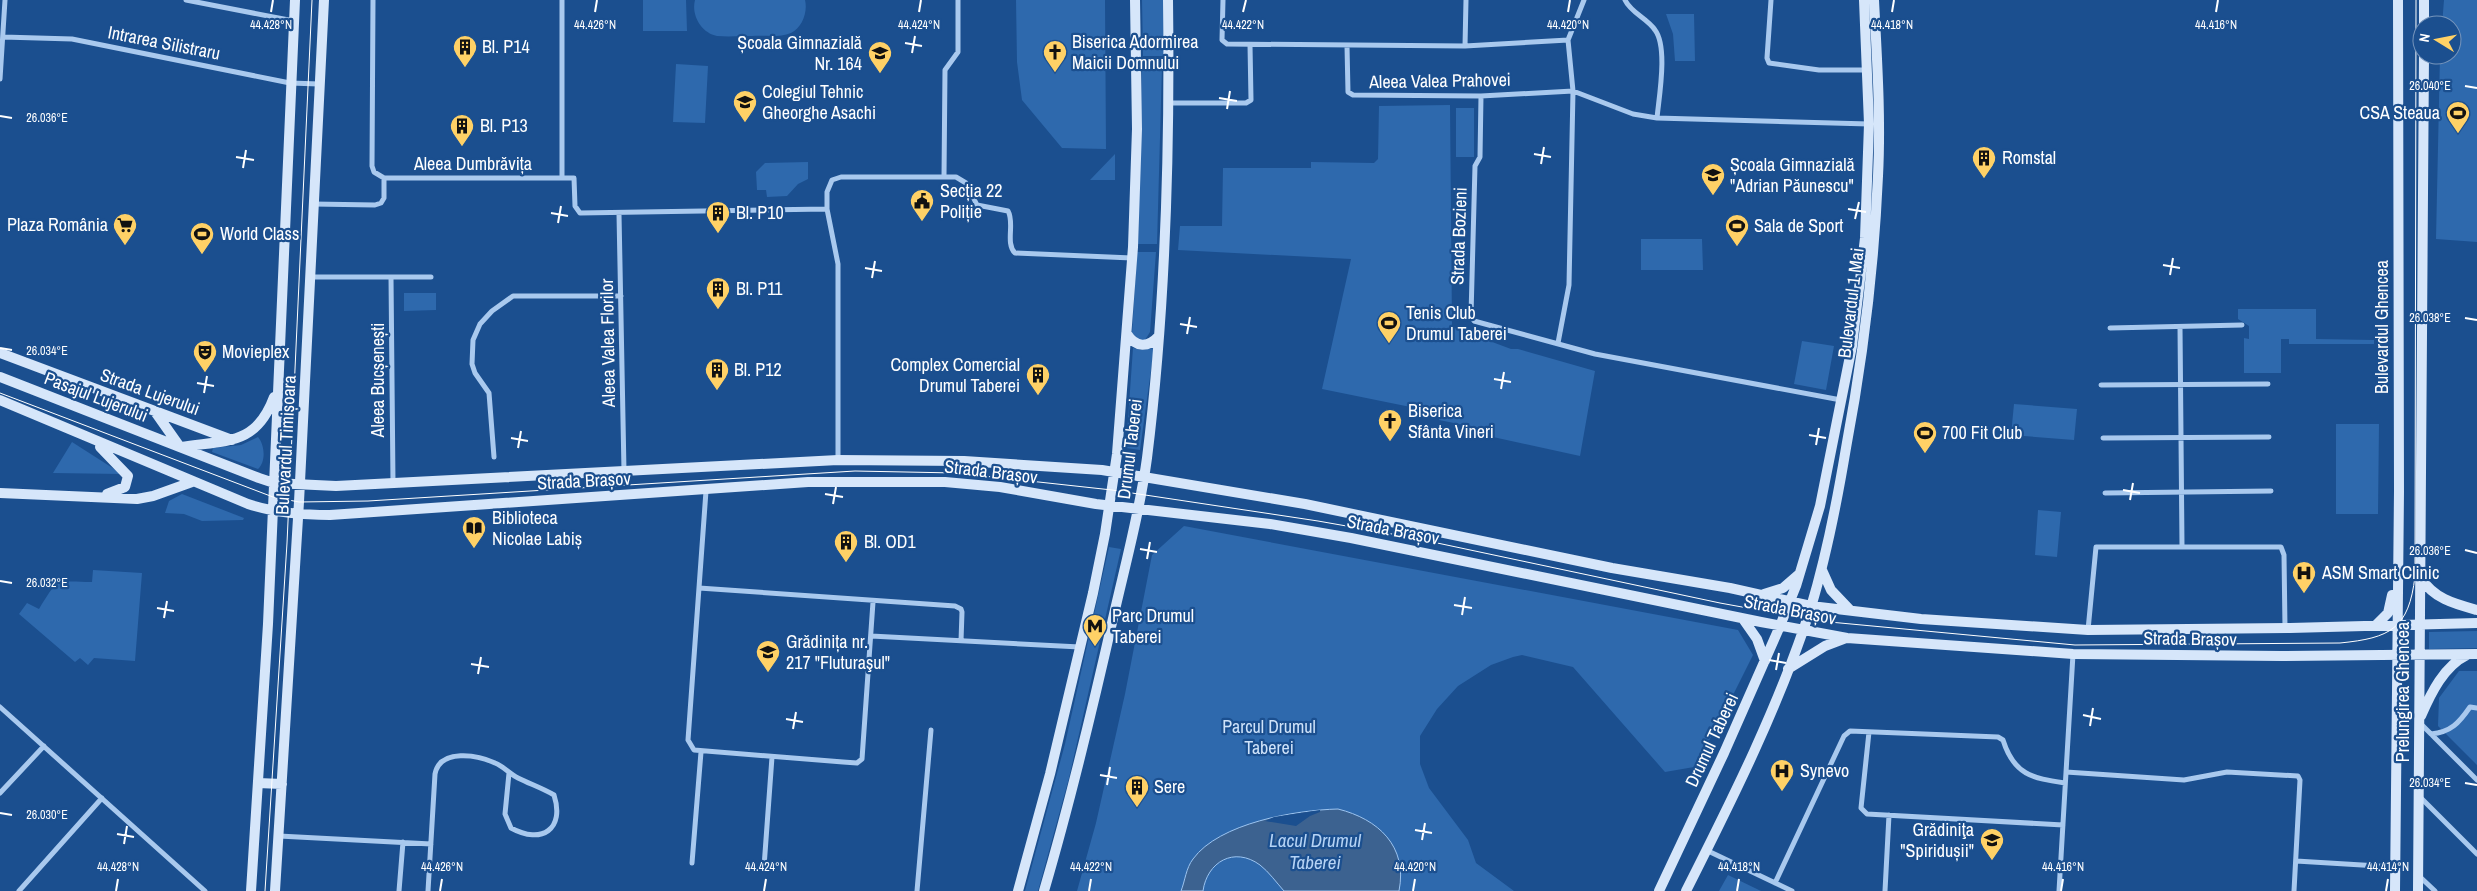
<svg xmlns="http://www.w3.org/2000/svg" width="2477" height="891" font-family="'Archivo Narrow',sans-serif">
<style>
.green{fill:#2e69ad}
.water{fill:#3c6290;stroke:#9cc4f0}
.pier{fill:#1b4f8f}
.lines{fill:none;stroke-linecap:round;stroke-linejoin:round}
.street{stroke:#a9c9ee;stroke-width:5}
.secondary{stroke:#d6e6fa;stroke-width:10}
.tram{stroke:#fff;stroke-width:1}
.ticks{fill:none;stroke:#fff;stroke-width:2}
.labels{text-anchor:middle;stroke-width:4.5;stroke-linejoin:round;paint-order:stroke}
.poi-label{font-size:18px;fill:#fff;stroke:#1b4f8f;text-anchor:start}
.street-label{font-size:18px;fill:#fff;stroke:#1b4f8f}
.park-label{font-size:18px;fill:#cfe3fa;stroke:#1b4f8f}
.water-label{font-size:19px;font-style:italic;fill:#b5d3f5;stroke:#1b4f8f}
.ticks-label{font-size:12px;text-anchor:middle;fill:#fff;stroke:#1b4f8f;stroke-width:4.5;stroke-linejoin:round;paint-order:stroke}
</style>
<rect width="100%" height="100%" fill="#1b4f8f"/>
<path class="green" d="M 643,0 L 686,0 L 687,31 L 643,31 Z
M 695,0 L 805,0 C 808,12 802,28 791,33 C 779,38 764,35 752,36 C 741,36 728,37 717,36 C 701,33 691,15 695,0 Z
M 1016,0 L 1105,0 L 1106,149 L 1062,148 L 1022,100 L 1017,62 Z
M 1142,0 L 1163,0 L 1164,56 L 1143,56 Z
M 2444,0 L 2477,0 L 2477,242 L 2436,239 L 2440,55 L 2452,55 L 2452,25 L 2442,25 Z
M 1666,14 L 1694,14 L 1695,61 L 1675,61 L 1673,34 Z
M 676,64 L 708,66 L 705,123 L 673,122 Z
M 1142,66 L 1162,66 L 1157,244 L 1138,244 Z
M 1450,105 L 1452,327 L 1511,349 L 1518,349 L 1595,371 L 1580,456 L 1493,437 L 1494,431 L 1439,420 L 1440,413 L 1322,389 L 1351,259 L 1178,250 L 1180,226 L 1222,226 L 1223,168 L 1311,168 L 1311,162 L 1374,163 L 1378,159 L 1379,106 Z
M 1456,108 L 1474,108 L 1474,157 L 1456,157 Z
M 1115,154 L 1115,180 L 1090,180 Z
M 808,162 L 808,179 L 798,184 L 787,196 L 767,197 L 766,190 L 757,190 L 756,172 L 765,163 Z
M 1641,239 L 1702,239 L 1703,270 L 1641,270 Z
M 1137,252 L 1156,252 L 1150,332 L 1145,340 L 1140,341 L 1132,333 Z
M 404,293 L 436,293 L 436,310 L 404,311 Z
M 2238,309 L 2316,309 L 2316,339 L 2374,340 L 2374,344 L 2289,344 L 2289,339 L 2281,339 L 2281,373 L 2244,373 L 2244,338 L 2249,339 L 2249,326 L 2238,319 Z
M 1802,341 L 1834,346 L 1826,390 L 1794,384 Z
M 1133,348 L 1141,350 L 1154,348 L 1140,450 L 1126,448 Z
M 2014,404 L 2077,409 L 2074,440 L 2011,435 Z
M 2336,424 L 2379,424 L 2378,514 L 2336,514 Z
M 258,437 C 265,445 266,462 258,469 L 212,452 L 213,448 L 241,445 Z
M 72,442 L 122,474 L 53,473 Z
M 182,494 L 244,518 L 243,520 L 202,521 L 184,514 L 165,513 L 169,501 Z
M 2038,510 L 2061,512 L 2057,557 L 2035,555 Z
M 1184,526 L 1738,630 L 1753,655 L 1719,723 L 1694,767 L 1665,772 L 1573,667 L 1522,655 L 1513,657 L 1491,665 L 1458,686 L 1437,709 L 1420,736 L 1420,764 L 1429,788 L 1468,840 L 1476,863 L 1514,891 L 1077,891 L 1096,823 L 1125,694 L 1152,555 Z
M 1109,547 L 1121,549 L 1069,778 L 1038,891 L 1025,891 L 1065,744 Z
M 93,570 L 142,573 L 135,661 L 94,658 L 88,665 L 80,658 L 75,662 L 19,614 L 27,603 L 39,609 C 58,578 55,581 92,582 Z
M 2477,631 L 2477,648 L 2429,649 L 2429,632 Z
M 2459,671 L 2477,671 L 2477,765 L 2438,726 L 2439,698 Z
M 1728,875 L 1761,891 L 1719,891 Z"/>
<path class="water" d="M 1338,809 C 1378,819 1408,846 1399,891 L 1284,891 C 1276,882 1269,872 1260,865 C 1234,846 1207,862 1203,891 L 1181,891 C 1185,881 1186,868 1193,859 C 1219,823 1296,810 1338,809 Z"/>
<path class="pier" d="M 1320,810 L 1320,812 L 1310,816 L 1296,826 L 1265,821 L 1274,817 Z"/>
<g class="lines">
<path class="street" d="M 186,0 L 294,21
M 562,0 L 562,178 L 574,178 L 575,206 L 580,213 L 827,209
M 1223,0 L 1222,40 L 1227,44 L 1465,46 L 1568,40
M 1625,0 C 1631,13 1647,18 1655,30 C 1668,47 1659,97 1657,118
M 1771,0 L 1767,58 L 1769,63 L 1819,70 L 1867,70
M 3,37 L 72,39 L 290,83 L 319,84
M 1347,46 L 1348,92 L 1353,95 L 1481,96 L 1573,91 L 1633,114 L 1657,118 L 1869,124
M 1465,46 L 1466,0
M 0,79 L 5,0
M 1481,96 L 1480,157 L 1475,166 L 1471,315 L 1474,321 L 1595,354 L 1841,400
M 1169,103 L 1246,103 L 1251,100 L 1250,45
M 944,176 L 945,70 L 958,52 L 958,0
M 384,178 L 562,178
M 313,204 L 375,205 L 381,203 L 384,198 L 384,178 L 374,172 L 372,166 L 373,0
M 619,214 L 624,471
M 309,277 L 431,277
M 391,277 L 393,483
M 2180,327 L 2182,546
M 2110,328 L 2242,325
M 1558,343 L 1569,285 L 1573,91 L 1568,40 L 1584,0
M 2101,385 L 2268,384
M 2103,438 L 2269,437
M 494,457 L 489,393 L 475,373 L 472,364 L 473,340 L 480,324 L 492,311 L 513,296 L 621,296
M 838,460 L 838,264 L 827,209 L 827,192 L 832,180 L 841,177 L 956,177 L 966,183 L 977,205 L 1008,211 C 1015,223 1005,243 1015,253 L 1132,258
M 706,491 L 688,740 L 694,750 L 843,762 L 857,763 L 862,759 L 873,602
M 2105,493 L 2271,491
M 699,588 L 955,606 L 961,609 L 962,612 L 961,641
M 2088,630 L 2096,547 L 2281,547 L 2284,555 L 2285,628
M 871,636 L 1080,647
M 0,707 L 205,891
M 2420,723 L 2477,780
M 1869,732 L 1861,808 L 1867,814 L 2063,825
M 2431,734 C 2451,732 2459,723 2470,707 L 2477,708
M 2066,772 L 2184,780 L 2227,772 L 2298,776 L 2300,780 L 2294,891
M 0,793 L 44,746
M 2419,796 L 2477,854
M 279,836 L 431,844
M 1706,850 L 1792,891
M 2296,861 L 2395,867
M 692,863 L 701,752
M 764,867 L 772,757
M 2418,875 L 2435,891
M 1775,883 L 1844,736 L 1850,731 L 1998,737 L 2003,740 C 2014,775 2032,778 2065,783
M 19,891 L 102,798
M 399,891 L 403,842
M 428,891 L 435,774 C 440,748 478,755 495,763 C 503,766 510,774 518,778 C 530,784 542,788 554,795 C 565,829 542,845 511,828 L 505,814 L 509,773
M 917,891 L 931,730
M 1885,891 L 1889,815
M 2059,891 L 2073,654"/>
<path class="secondary" d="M 2424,0 L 2424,25
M 1127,334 C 1136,348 1148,348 1159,336
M 0,353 L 232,440
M 0,377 L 259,478 L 274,483 L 336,486 L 838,460 L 964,461 L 1102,470 L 1305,504 L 1612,568 L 1730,588 L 1811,606 L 1921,619 L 2088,630 L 2290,628 L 2477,623
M 0,400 L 248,504 C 275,513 301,515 330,515 L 808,482 L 945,482 L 1000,487 L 1096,504 L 1270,524 L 1351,538 L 1761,622 L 1847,638 L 2073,654 L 2281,656 L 2477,654
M 156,413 L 180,447
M 100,447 L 128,476 L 125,487 L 107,494
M 181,447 C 226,440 256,446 274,397
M 0,493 L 137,499 L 153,496 L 192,482
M 1822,570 L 1831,590 L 1850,610
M 2421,578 C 2434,599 2455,604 2477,610
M 1764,594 L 1783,588 L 1798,575
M 1743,619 L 1757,639 L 1765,661
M 2376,625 L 2388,613 L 2392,595
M 1788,669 L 1825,646 L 1846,638
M 2421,716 C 2431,693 2444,666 2467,655
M 258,783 L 282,784
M 251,891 L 268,624 L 295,0
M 275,891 L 299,502 L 324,0
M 1018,891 L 1050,774 L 1093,593 L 1105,534 L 1117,454 L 1133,247 L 1137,129 L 1135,0
M 1044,891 C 1071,799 1093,707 1114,614 C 1126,562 1140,510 1147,458 C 1166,306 1170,153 1168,0
M 1659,891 L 1724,753 L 1780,626 L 1796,586 L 1820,506 L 1852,346 L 1865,238 L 1869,124 L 1864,0
M 1686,891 C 1732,800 1780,704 1811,607 C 1827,554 1837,502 1846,448 C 1863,358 1874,268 1878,176 C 1881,118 1877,59 1874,0
M 2395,891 L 2399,491 L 2398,0
M 2418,891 L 2424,55"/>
<path class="tram" d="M 0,393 L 273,497 L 299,502 L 368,501 L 855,471 L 956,473 L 1112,490 L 1318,521 L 1409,537 L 1720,603 L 1819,621 L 2075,645 L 2340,643 C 2390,638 2409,629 2415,576 L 2416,0
M 265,891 L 287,543 L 312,0"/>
</g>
<path class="ticks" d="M 271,12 L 273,0M 595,12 L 597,0M 919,12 L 921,0M 1243,12 L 1246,0M 1568,12 L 1570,0M 1892,12 L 1894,0M 2216,12 L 2218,0M 905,43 L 922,46M 912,53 L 915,36M 2465,86 L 2477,88M 1219,98 L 1237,101M 1227,109 L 1230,91M 0,116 L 12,118M 1534,154 L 1551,157M 236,157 L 254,160M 1541,164 L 1544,147M 243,168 L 246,150M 1848,209 L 1866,212M 551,213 L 568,216M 1855,219 L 1859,202M 558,223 L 561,206M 2163,265 L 2180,268M 865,268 L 882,271M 2170,275 L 2173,258M 872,278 L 875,261M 2465,318 L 2477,320M 1180,324 L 1197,327M 1187,334 L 1190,317M 0,348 L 12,350M 1494,379 L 1511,382M 197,383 L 214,386M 1501,389 L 1504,372M 204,393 L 207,376M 1809,435 L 1826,438M 511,438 L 528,441M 1816,445 L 1819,428M 518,448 L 521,431M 2123,490 L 2140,493M 825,494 L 843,497M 2130,500 L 2133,483M 833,504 L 836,487M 1140,549 L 1157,552M 2465,550 L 2477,553M 1147,559 L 1150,542M 0,581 L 12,583M 1454,605 L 1472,608M 157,608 L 174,611M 1462,615 L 1465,597M 164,618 L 167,601M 1769,660 L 1786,663M 471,664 L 489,667M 1776,670 L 1779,653M 478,674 L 481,657M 2083,715 L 2101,719M 786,719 L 803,722M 2090,726 L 2093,708M 793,729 L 796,712M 1100,775 L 1117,778M 2465,783 L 2477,785M 1107,785 L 1110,767M 0,813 L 12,815M 1415,830 L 1432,833M 117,834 L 134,837M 1422,840 L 1425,823M 124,844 L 127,826M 116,891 L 118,879M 440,891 L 442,879M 764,891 L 766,879M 1089,891 L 1091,879M 1413,891 L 1415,879M 1737,891 L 1739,879M 2061,891 L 2063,879M 2386,891 L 2388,879"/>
<defs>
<g id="building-pin" transform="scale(1.25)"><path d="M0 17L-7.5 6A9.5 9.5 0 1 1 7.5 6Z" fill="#ffd166" stroke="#1b4f8f"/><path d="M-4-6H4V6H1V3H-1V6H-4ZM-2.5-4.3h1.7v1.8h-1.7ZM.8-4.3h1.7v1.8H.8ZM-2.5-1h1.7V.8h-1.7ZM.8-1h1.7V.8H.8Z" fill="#111"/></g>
<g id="church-pin" transform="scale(1.25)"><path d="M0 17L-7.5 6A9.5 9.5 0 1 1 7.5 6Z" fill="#ffd166" stroke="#1b4f8f"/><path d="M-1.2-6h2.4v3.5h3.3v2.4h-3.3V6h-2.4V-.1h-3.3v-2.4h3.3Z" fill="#111"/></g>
<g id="school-pin" transform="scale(1.25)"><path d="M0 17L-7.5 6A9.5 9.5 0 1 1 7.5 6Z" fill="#ffd166" stroke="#1b4f8f"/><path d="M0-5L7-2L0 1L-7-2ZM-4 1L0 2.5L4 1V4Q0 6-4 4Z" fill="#111"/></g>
<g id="stadium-pin" transform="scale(1.25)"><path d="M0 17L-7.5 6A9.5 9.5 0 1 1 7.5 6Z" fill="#ffd166" stroke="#1b4f8f"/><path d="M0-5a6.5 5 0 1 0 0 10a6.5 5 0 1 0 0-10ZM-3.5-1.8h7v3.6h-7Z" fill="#111"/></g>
<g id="civic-pin" transform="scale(1.25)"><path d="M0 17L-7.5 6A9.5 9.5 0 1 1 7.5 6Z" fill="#ffd166" stroke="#1b4f8f"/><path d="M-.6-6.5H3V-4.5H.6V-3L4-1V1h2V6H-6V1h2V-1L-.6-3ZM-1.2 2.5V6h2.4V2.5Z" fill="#111"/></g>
<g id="supermarket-pin" transform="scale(1.25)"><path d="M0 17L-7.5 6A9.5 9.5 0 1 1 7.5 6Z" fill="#ffd166" stroke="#1b4f8f"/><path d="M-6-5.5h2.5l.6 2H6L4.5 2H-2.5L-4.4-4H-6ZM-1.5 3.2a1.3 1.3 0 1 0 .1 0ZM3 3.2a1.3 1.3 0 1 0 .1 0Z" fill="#111"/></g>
<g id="theatre-pin" transform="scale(1.25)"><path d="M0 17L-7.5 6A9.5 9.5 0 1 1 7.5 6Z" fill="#ffd166" stroke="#1b4f8f"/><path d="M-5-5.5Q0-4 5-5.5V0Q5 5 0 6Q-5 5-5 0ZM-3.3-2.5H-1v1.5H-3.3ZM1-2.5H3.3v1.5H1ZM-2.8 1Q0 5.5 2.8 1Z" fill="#111"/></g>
<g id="library-pin" transform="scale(1.25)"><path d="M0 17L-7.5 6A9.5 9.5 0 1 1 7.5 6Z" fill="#ffd166" stroke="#1b4f8f"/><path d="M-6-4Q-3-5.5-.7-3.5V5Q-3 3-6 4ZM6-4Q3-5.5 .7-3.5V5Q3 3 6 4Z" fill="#111"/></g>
<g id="hospital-pin" transform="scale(1.25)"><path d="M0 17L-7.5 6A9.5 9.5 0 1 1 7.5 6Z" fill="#ffd166" stroke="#1b4f8f"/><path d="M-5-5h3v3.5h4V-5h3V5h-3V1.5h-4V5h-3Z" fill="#111"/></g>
<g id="metro-pin" transform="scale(1.25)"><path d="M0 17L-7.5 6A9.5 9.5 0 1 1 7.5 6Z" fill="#ffd166" stroke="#1b4f8f"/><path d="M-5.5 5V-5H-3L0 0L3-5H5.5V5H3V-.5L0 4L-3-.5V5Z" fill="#111"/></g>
</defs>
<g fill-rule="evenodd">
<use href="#building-pin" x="465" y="47"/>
<use href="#church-pin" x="1055" y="52"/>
<use href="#school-pin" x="880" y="53"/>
<use href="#school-pin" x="745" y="102"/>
<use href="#stadium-pin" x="2458" y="113"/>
<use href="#building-pin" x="462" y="126"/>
<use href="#building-pin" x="1984" y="158"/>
<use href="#school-pin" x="1713" y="175"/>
<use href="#civic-pin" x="922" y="201"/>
<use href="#building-pin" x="718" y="213"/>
<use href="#supermarket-pin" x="125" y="225"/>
<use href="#stadium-pin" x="1737" y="226"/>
<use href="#stadium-pin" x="202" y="234"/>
<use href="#building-pin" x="718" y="289"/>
<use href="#stadium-pin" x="1389" y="323"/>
<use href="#theatre-pin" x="205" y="352"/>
<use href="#building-pin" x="717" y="370"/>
<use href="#building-pin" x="1038" y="375"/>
<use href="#church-pin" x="1390" y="421"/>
<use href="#stadium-pin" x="1925" y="433"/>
<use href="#library-pin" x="474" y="528"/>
<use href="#building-pin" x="846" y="542"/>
<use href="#hospital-pin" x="2304" y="573"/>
<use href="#metro-pin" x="1095" y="626"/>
<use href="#school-pin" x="768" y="652"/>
<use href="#hospital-pin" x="1782" y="771"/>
<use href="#building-pin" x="1137" y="787"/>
<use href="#school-pin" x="1992" y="840"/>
</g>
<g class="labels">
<g class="poi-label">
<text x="1072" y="48">Biserica Adormirea<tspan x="1072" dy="21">Maicii Domnului</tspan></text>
<text x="862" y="49" text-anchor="end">Școala Gimnazială<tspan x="862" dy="21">Nr. 164</tspan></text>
<text x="482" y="53">Bl. P14</text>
<text x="762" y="98">Colegiul Tehnic<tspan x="762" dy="21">Gheorghe Asachi</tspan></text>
<text x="2440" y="119" text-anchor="end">CSA Steaua</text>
<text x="480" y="132">Bl. P13</text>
<text x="2002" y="164">Romstal</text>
<text x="1730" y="171">Școala Gimnazială<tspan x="1730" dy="21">"Adrian Păunescu"</tspan></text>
<text x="940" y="197">Secția 22<tspan x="940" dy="21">Poliție</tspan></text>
<text x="736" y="219">Bl. P10</text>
<text x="108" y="231" text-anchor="end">Plaza România</text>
<text x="1754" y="232">Sala de Sport</text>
<text x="220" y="240">World Class</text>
<text x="736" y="295">Bl. P11</text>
<text x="1406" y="319">Tenis Club<tspan x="1406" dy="21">Drumul Taberei</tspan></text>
<text x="222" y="358">Movieplex</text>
<text x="1020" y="371" text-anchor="end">Complex Comercial<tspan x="1020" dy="21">Drumul Taberei</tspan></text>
<text x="734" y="376">Bl. P12</text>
<text x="1408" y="417">Biserica<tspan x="1408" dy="21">Sfânta Vineri</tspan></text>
<text x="1942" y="439">700 Fit Club</text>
<text x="492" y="524">Biblioteca<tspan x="492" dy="21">Nicolae Labiș</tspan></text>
<text x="864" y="548">Bl. OD1</text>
<text x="2322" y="579">ASM Smart Clinic</text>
<text x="1112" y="622">Parc Drumul<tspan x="1112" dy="21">Taberei</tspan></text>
<text x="786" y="648">Grădinița nr.<tspan x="786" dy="21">217 "Fluturaşul"</tspan></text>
<text x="1800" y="777">Synevo</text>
<text x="1154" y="793">Sere</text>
<text x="1974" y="836" text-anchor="end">Grădiniţa<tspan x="1974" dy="21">"Spiridușii"</tspan></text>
</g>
<g class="street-label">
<text transform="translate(164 43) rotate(11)" y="6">Intrarea Silistraru</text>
<text transform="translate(1440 81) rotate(-1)" y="6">Aleea Valea Prahovei</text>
<text x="473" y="170">Aleea Dumbrăvița</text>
<text transform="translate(1459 236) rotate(-88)" y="6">Strada Bozieni</text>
<text transform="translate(1851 303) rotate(-83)" y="6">Bulevardul 1 Mai</text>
<text transform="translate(2382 327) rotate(-90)" y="6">Bulevardul Ghencea</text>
<text transform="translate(608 343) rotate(-91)" y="6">Aleea Valea Florilor</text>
<text transform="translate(378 380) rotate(-90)" y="6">Aleea Bucșenești</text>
<text transform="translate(150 392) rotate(20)" y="6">Strada Lujerului</text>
<text transform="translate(96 397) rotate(21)" y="6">Pasajul Lujerului</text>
<text transform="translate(286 445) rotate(-87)" y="6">Bulevardul Timișoara</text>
<text transform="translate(1130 449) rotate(-83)" y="6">Drumul Taberei</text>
<text transform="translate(991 472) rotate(7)" y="6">Strada Brașov</text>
<text transform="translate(584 481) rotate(-3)" y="6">Strada Brașov</text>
<text transform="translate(1393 530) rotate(11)" y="6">Strada Brașov</text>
<text transform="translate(1790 610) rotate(11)" y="6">Strada Brașov</text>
<text transform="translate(2190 639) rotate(1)" y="6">Strada Brașov</text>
<text transform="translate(2403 692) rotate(-90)" y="6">Prelungirea Ghencea</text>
<text transform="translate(1712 740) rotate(-65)" y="6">Drumul Taberei</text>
</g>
<g class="park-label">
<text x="1269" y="733">Parcul Drumul<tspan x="1269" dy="21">Taberei</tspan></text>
</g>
<g class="water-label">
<text x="1315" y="847">Lacul Drumul<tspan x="1315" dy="22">Taberei</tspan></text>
</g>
</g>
<g class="ticks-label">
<text x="271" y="29">44.428°N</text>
<text x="595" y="29">44.426°N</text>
<text x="919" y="29">44.424°N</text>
<text x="1243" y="29">44.422°N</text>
<text x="1568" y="29">44.420°N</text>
<text x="1892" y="29">44.418°N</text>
<text x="2216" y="29">44.416°N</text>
<text x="2430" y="90">26.040°E</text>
<text x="47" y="122">26.036°E</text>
<text x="2430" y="322">26.038°E</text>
<text x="47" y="355">26.034°E</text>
<text x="2430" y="555">26.036°E</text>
<text x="47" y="587">26.032°E</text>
<text x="2430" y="787">26.034°E</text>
<text x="47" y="819">26.030°E</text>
<text x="118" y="871">44.428°N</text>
<text x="442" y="871">44.426°N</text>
<text x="766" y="871">44.424°N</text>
<text x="1091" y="871">44.422°N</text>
<text x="1415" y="871">44.420°N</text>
<text x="1739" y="871">44.418°N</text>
<text x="2063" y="871">44.416°N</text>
<text x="2388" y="871">44.414°N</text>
</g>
<g transform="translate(2437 40) rotate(280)"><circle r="24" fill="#1b4f8f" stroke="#7695bc"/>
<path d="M0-4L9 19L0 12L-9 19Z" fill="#ffd166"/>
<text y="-8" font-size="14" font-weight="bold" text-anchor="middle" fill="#ffffff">N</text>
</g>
</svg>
